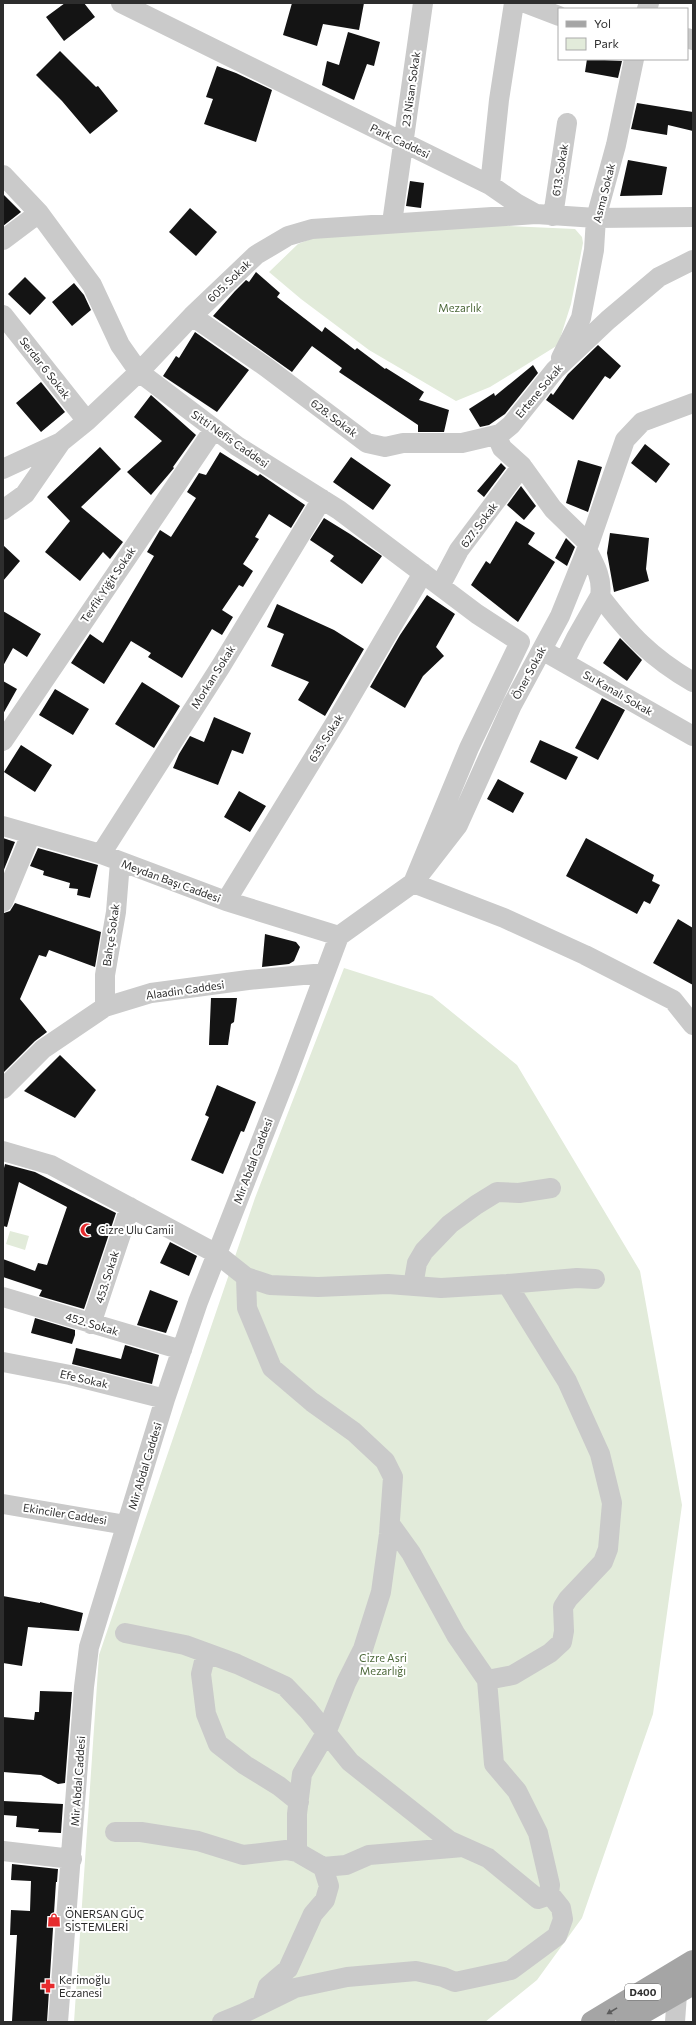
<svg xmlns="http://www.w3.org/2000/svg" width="696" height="2025" font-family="Commissioner,sans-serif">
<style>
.green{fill:#e2ebda}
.building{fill:#141414}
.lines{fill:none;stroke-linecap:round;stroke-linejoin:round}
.minor{stroke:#cacaca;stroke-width:20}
.major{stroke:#a5a5a5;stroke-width:22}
.oneway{fill:#5d5d5d}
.labels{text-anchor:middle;stroke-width:4;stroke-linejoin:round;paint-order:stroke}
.shield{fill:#fff;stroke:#6c6c6c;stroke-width:1}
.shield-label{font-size:10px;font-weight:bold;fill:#2d2d2d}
.street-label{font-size:11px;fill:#2d2d2d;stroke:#fff}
.park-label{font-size:11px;fill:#4d693a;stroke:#fff}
.poi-label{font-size:11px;fill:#2d2d2d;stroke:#fff;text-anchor:start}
</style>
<rect width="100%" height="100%" fill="#fff"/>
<path class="green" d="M 467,224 L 575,229 L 582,237 L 583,243 L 571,304 L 558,345 L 490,387 L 456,401 L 369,350 L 301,299 L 269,272 L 298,244 L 313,238 Z
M 344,968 L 432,996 L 517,1065 L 640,1271 L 682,1505 L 653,1714 L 582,1918 L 537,1980 L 485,2022 L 74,2022 L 99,1655 L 255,1198 Z
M 10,1231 L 29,1236 L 25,1250 L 6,1244 Z"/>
<path class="building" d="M 65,3 L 84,3 L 95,17 L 64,41 L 46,17 Z
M 292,3 L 364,3 L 359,30 L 323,24 L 317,46 L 283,35 Z
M 348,32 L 380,42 L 374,66 L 367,64 L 354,100 L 322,85 L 327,61 L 339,65 Z
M 60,51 L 96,87 L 98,86 L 118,111 L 90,134 L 62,101 L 36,75 Z
M 587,59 L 622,61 L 618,78 L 585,72 Z
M 217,66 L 236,73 L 272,90 L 256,142 L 204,124 L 213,99 L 206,97 Z
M 637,103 L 693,112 L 693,131 L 668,125 L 667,135 L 631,129 Z
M 628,160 L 667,167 L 662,195 L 620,196 Z
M 410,181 L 424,183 L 421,208 L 406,206 Z
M 3,194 L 21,212 L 3,226 Z
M 190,208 L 217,232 L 196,256 L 169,232 Z
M 256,272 L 280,293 L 277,297 L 322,332 L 325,327 L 355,350 L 357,348 L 385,369 L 386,368 L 424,392 L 419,400 L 449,410 L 444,432 L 418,432 L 418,425 L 339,372 L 342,368 L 312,346 L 292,372 L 213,316 L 235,291 L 246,280 L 249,282 Z
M 25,277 L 46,298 L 30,315 L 8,294 Z
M 74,283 L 84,295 L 91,310 L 72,326 L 52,302 Z
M 195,332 L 249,370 L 217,412 L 163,376 L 176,356 L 179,358 Z
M 598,345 L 621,366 L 610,379 L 605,376 L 573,420 L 546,400 L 551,393 L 553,395 L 568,374 Z
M 533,365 L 538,373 L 505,414 L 489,425 L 480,427 L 469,409 L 494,393 L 495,396 Z
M 41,382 L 65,412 L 41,432 L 16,403 Z
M 151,395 L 196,435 L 173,467 L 174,468 L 169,474 L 151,495 L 127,472 L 162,441 L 134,417 Z
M 645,444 L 670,464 L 656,483 L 631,463 Z
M 100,447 L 121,469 L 81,507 L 123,542 L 110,559 L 103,552 L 80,581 L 45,552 L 70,521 L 47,497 Z
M 220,452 L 258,476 L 260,474 L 305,505 L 291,528 L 269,514 L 255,537 L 259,539 L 243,564 L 253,571 L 243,587 L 239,585 L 222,610 L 233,617 L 222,635 L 212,629 L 182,678 L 148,657 L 151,653 L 131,641 L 104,684 L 71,663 L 90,634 L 103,643 L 154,556 L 147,552 L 160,530 L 171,537 L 196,498 L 187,492 L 199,473 L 206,475 Z
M 351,457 L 391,485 L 373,510 L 333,482 Z
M 578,460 L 602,467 L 588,512 L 566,503 Z
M 501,463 L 506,468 L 484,497 L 477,491 Z
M 521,486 L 536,506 L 524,520 L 507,505 Z
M 324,518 L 350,534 L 382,556 L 362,584 L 330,561 L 334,556 L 310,540 Z
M 516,521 L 535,533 L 528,544 L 555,562 L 518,622 L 471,585 L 486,561 L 490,564 Z
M 610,533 L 649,538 L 646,569 L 649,581 L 614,592 L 607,553 Z
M 566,538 L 575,547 L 567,566 L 555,558 Z
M 3,545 L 20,561 L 3,581 Z
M 427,595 L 455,614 L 436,647 L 444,656 L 423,676 L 405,708 L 370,687 L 400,635 Z
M 277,604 L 334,630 L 364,649 L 325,716 L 298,700 L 309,682 L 271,666 L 284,634 L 267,627 Z
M 3,611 L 41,634 L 27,657 L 13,648 L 3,666 Z
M 620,638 L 642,660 L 627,681 L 603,663 Z
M 3,681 L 17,689 L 3,714 Z
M 142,682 L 180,706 L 154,748 L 115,724 Z
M 55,689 L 89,709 L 73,735 L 39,715 Z
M 602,698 L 625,710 L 598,760 L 575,748 Z
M 214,717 L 251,733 L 243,754 L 232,750 L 218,785 L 173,768 L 179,754 L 190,736 L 204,742 Z
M 540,740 L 578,757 L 566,780 L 530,762 Z
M 21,745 L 52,765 L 35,792 L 4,772 Z
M 498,779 L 524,793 L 513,813 L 487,799 Z
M 239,791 L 266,806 L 250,832 L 224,817 Z
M 3,838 L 15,842 L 3,872 Z
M 586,838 L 654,875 L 652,881 L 660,885 L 650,904 L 644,901 L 637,914 L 566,876 Z
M 38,848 L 98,865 L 90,898 L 77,895 L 78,889 L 69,888 L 70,883 L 43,875 L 44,871 L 30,866 Z
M 15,903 L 101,932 L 95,967 L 49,950 L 46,957 L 39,955 L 20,999 L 47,1032 L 35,1041 L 3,1073 L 3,917 L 4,913 L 10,911 Z
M 678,919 L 693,928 L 693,985 L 653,963 Z
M 265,934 L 296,942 L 300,947 L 294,961 L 289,964 L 262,967 Z
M 211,998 L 237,998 L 234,1022 L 231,1024 L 228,1045 L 209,1045 Z
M 60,1055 L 96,1090 L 75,1118 L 24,1091 Z
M 217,1085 L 256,1102 L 244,1132 L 241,1131 L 223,1174 L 191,1160 L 209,1117 L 205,1115 Z
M 5,1164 L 35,1172 L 116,1213 L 84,1309 L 39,1296 L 42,1290 L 3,1277 L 3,1259 L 35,1271 L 38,1263 L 47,1265 L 67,1207 L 19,1182 L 7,1227 L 3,1226 L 3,1172 Z
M 170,1242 L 197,1256 L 189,1276 L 160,1263 Z
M 150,1290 L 178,1301 L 166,1333 L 137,1325 Z
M 35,1318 L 75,1330 L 75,1335 L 72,1344 L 31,1333 Z
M 125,1345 L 159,1355 L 152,1384 L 72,1364 L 76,1348 L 121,1359 Z
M 3,1596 L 40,1603 L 40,1602 L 83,1613 L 79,1631 L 28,1627 L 22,1666 L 3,1663 Z
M 40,1691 L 72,1692 L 65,1783 L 58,1784 L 41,1775 L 3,1772 L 3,1717 L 34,1720 L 35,1712 L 39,1712 Z
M 3,1801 L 63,1804 L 61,1833 L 38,1832 L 39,1829 L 16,1827 L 17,1816 L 3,1815 Z
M 12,1864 L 58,1869 L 57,1882 L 56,1882 L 47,2022 L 12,2021 L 17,1935 L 10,1935 L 11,1910 L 30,1911 L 31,1881 L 11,1880 Z"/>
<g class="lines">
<path class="minor" d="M 121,3 L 490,185 L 516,203 L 536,214 L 596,218 L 693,217
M 525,3 L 559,16
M 647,9 L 649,3
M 687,38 L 693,40
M 3,175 L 39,213 L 92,285 L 120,345 L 139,372 L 237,446 L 339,510 L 477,614 L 520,642 L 469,748 L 413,883 L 504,918 L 585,955 L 673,1000 L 693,1025
M 490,185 L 499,100 L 514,3
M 553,216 L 567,123
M 392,223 L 423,3
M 3,240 L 39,213
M 3,315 L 87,421
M 192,316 L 266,367 L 367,443 L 385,447 L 403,443 L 462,443 L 500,434
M 561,358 L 581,318 L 594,250 L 596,218 L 616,145 L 634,59
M 3,469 L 59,443
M 3,510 L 25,494 L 61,442 L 87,421 L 139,372 L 192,316 L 256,255 L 288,236 L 312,229 L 536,214
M 589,544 L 553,509 L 522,466 L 502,448 L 499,441 L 500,434 L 511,425 L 555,370 L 608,320 L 659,277 L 693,260
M 587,550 C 595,565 603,579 600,596 C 629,634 651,658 693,682
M 440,586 L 459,550 L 522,466
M 542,650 L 693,736
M 564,662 L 576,638 L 600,596
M 3,741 L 214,429
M 3,826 L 101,854 L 226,901 L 339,936
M 101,854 L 221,666 L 322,499
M 226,901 L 337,720 L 423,573
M 3,902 L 31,834
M 339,936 L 413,883 L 458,825 L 512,705 L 560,616 L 589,544 L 625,440 L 642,422 L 693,403
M 105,1007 L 105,975 L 116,912 L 120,862
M 3,1089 L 43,1049 L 105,1007 L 151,993 L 248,980 L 325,973
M 3,1151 L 51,1165 L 217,1254 L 246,1277 L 270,1285 L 318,1287 L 388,1284 L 441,1288 L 507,1284 L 577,1278 L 595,1279
M 246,1277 L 247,1308 L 272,1368 L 312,1402 L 354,1432 L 385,1461 L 393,1477 L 389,1534 L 381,1592 L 363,1649 L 346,1683 L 326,1733 L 302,1774 L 297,1814 L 297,1852
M 413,1286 L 417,1263 L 424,1251 L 450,1224 L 476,1205 L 497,1192 L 519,1193 L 551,1188
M 3,1297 L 182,1350
M 91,1324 L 130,1207
M 3,1362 L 70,1375 L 165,1399
M 3,1504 L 126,1525
M 125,1633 L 185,1645 L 237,1664 L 285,1686 L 308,1710 L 350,1762 L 450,1841 L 488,1858 L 538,1899 L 544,1897 L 549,1893 L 550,1885 L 538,1833 L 517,1791 L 494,1764 L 487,1680 L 456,1635 L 411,1553 L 390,1524
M 206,1653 L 201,1674 L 206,1714 L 218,1744 L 245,1765 L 279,1786 L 299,1802
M 487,1680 L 513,1675 L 550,1653 L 562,1642 L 564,1631 L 563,1607 L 568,1599 L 603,1562 L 608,1549 L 612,1503 L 600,1454 L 567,1381 L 507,1284
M 115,1832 L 141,1832 L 198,1841 L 243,1855 L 286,1850 L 297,1852 L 323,1867 L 346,1865 L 369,1855 L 463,1847
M 3,1851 L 72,1859
M 262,2004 L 268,1986 L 288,1969 L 313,1914 L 325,1900 L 329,1886 L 323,1867
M 58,2022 L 84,1687 L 89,1647 L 165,1399 L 198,1302 L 287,1075 L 339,936
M 222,2022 L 244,2013 L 295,1988 L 347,1977 L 416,1971 L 443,1977 L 455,1982 L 511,1970 L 557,1936 L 563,1919 L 561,1908 L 549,1893
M 675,2022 L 677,1994"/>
<path class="major" d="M 592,2022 L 693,1961
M 627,2022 L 693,1984"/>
</g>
<defs><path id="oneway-solid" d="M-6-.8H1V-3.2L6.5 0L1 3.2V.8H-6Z"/></defs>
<use class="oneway" href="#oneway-solid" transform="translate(612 2011) rotate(149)"/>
<defs>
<g id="mosque-bare" transform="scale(1.08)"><path d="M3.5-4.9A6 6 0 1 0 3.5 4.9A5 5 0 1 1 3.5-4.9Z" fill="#e72b2e" stroke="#fff" stroke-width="2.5" paint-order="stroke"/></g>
<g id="shop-bare" transform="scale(1.08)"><path d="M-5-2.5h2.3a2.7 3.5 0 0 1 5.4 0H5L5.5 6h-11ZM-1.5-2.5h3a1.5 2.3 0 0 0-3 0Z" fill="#e72b2e" stroke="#fff" stroke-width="2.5" paint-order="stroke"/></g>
<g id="pharmacy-bare" transform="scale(1.08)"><path d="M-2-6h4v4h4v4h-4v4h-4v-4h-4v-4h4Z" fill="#e72b2e" stroke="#fff" stroke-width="2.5" paint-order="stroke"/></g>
</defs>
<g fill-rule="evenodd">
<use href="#mosque-bare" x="87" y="1230"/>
<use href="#shop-bare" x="54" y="1920"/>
<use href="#pharmacy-bare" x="48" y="1986"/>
</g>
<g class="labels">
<rect class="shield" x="625" y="1984" width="36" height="16" rx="3"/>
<g class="shield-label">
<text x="643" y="1996">D400</text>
</g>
<g class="street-label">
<text transform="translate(411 89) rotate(-82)" y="4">23 Nisan Sokak</text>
<text transform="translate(400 141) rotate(26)" y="4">Park Caddesi</text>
<text transform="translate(560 170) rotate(-81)" y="4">613. Sokak</text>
<text transform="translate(604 193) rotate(-76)" y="4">Asma Sokak</text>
<text transform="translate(229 281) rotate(-44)" y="4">605. Sokak</text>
<text transform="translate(45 368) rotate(52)" y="4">Serdar 6 Sokak</text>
<text transform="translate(539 391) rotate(-50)" y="4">Ertene Sokak</text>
<text transform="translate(334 418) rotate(37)" y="4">628. Sokak</text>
<text transform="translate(230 439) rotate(35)" y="4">Sitti Nefis Caddesi</text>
<text transform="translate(479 525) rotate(-53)" y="4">627. Sokak</text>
<text transform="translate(108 585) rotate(-56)" y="4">Tevfik Yiğit Sokak</text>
<text transform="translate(529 673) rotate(-62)" y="4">Öner Sokak</text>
<text transform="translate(213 677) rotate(-58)" y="4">Morkan Sokak</text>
<text transform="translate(618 693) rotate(30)" y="4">Su Kanalı Sokak</text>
<text transform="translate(326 738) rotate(-58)" y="4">635. Sokak</text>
<text transform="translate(171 881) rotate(20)" y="4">Meydan Başı Caddesi</text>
<text transform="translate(111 935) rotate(-82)" y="4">Bahçe Sokak</text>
<text transform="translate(185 990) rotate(-8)" y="4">Alaadin Caddesi</text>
<text transform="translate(253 1161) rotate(-69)" y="4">Mir Abdal Caddesi</text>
<text transform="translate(107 1277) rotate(-72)" y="4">453. Sokak</text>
<text transform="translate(92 1324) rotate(17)" y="4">452. Sokak</text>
<text transform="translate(84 1379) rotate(13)" y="4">Efe Sokak</text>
<text transform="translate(145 1466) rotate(-73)" y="4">Mir Abdal Caddesi</text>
<text transform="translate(65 1514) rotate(9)" y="4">Ekinciler Caddesi</text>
<text transform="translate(78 1781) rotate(-86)" y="4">Mir Abdal Caddesi</text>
</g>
<g class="park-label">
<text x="460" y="312">Mezarlık</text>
<text x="383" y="1662">Cizre Asri<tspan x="383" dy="13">Mezarlığı</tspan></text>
</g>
<g class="poi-label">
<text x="98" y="1234">Cizre Ulu Camii</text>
<text x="65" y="1918">ÖNERSAN GÜÇ<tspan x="65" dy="13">SİSTEMLERİ</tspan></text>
<text x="59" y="1984">Kerimoğlu<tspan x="59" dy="13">Eczanesi</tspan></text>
</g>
</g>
<rect width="696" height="2025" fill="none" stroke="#2d2d2d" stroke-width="8"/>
<rect x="558" y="8" width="130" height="52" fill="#ffffff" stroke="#ababab"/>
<rect x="566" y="21" width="20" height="6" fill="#a5a5a5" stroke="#ababab"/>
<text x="594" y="28" font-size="12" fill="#2d2d2d">Yol</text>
<rect x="566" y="38" width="20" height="12" fill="#e2ebda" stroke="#ababab"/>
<text x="594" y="48" font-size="12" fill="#2d2d2d">Park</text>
</svg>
